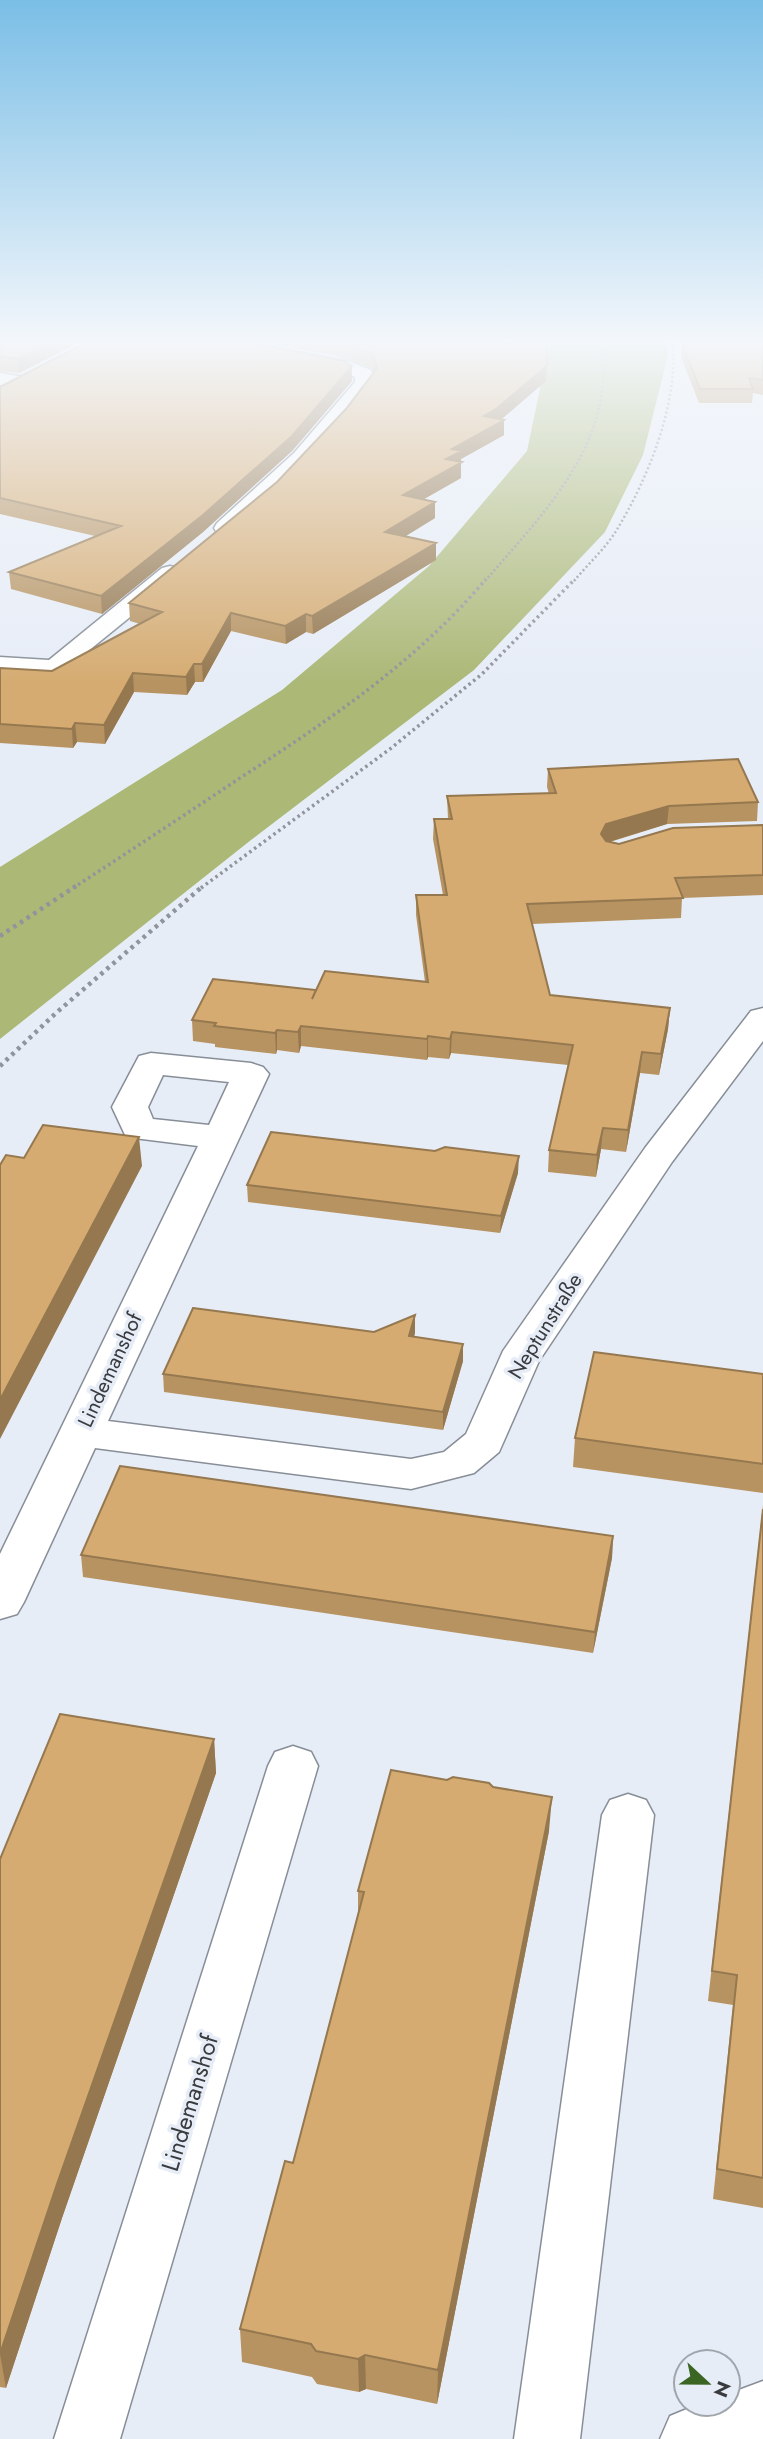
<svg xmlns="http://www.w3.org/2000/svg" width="763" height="2439" font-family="Jost,sans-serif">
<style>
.forest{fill:#abb876}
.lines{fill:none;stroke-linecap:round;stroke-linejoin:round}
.minor-casing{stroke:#888e97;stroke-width:3}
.path-far2{stroke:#90949b;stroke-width:2.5;stroke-dasharray:2 2.5;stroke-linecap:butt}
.path-far1{stroke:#90949b;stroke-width:3.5;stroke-dasharray:2.5 3.5;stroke-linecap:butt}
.path{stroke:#90949b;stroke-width:4.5;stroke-dasharray:3.5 4.5;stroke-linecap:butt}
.minor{fill:#fff;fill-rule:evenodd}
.wall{fill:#b79361}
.shaded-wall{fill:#95784f}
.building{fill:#d5ab71;stroke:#95784f;stroke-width:2}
.labels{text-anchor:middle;stroke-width:7;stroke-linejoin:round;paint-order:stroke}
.street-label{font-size:21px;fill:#393b3f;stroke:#e7edf7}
.near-street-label{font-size:24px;fill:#393b3f;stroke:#e7edf7}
</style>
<rect width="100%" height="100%" fill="#e7edf7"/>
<path class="forest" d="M 550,341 L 666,341 L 668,355 L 643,455 L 605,532 L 474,670 L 251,840 L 0,1039 L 0,867 L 282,690 L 429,566 L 527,451 Z"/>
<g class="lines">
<g class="minor-casing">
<path id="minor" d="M 201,341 L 242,341 L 350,362 L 371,370 L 375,383 L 372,387 L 310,463 L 233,533 L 217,533 L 214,528 L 217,523 L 294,453 L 355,382 L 355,377 L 345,373 L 210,347 Z
M 0,373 L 31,378 L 34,382 L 24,388 L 0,385 Z
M 170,566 L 178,568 L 182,573 L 178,578 L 82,656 L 65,674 L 56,676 L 0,673 L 0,657 L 49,660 L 162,568 Z
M 763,1008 L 763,1041 L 672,1162 L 539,1361 L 499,1452 L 474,1473 L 411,1489 L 95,1448 L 24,1602 L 17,1614 L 0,1619 L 0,1554 L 198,1146 L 126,1137 L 112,1107 L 139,1056 L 151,1053 L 251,1063 L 263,1067 L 269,1074 L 108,1421 L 411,1459 L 444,1452 L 466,1434 L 503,1351 L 645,1148 L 751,1011 ZM 163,1075 L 229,1082 L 209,1125 L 153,1119 L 148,1107 Z
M 293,1746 L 311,1752 L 318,1766 L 120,2439 L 54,2439 L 268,1766 L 275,1752 Z
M 628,1794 L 646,1800 L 654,1815 L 580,2439 L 514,2439 L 602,1815 L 610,1800 Z
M 763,2381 L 763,2439 L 660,2439 L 670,2416 L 699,2404 L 728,2404 L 728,2394 Z"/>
</g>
<path class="path-far2" d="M 485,581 C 534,524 599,460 603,379 C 604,366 602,354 602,341
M 574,581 C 587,565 605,549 616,531 C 647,481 680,401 672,341"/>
<path class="path-far1" d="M 73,888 C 130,851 186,814 243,776 C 331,719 418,660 486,579
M 201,888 L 390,749 L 482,674 L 575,579"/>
<path class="path" d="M 0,936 L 76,886
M 0,1066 L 56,1013 L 203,886"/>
<use href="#minor" class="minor"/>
</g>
<path class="wall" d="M 0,341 L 82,341 L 19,373 L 0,371 Z
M 243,341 L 547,341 L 546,381 L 501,419 L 504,435 L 461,459 L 461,478 L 424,499 L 435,502 L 435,518 L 405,536 L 436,543 L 436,560 L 313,634 L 306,632 L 286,644 L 231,631 L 203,682 L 195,682 L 187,695 L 134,692 L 105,744 L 77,742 L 73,748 L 0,743 L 0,668 L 52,671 L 140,624 L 130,621 L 129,603 L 277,482 L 346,409 L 374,373 L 372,368 L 333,355 L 265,343 Z
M 763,341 L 763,395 L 753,393 L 752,403 L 699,403 L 681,357 L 682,344 Z
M 352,381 L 292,451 L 203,532 L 102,614 L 11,589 L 9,572 L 95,536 L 0,514 L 0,387 Z
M 548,769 L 758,802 L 757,821 L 667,824 L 610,842 L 619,844 L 763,825 L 763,895 L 682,898 L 681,918 L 532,924 L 550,995 L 670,1008 L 668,1029 L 659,1075 L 640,1073 L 626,1152 L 601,1149 L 596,1177 L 548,1172 L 549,1150 L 568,1065 L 451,1053 L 449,1059 L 428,1057 L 427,1060 L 301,1046 L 299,1053 L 277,1050 L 276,1054 L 215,1047 L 215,1044 L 193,1041 L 192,1020 L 425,982 L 416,915 L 416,895 L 443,895 L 433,839 L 434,819 L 448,819 L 447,796 L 549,794 L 547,787 Z
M 518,1173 L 500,1233 L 248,1202 L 247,1185 Z
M 374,1332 L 415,1333 L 414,1337 L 463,1344 L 463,1361 L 443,1430 L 164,1392 L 163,1374 Z
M 763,1374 L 763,1493 L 573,1467 L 575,1438 Z
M 763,1505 L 763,2208 L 713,2199 L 733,2005 L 708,2001 Z
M 613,1536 L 612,1558 L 593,1653 L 83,1577 L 81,1555 Z
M 214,1739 L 216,1773 L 62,2218 L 6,2388 L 0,2387 L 0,1859 Z
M 493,1787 L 549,1831 L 437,2404 L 366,2389 L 359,2392 L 317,2384 L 312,2377 L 242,2362 L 240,2329 L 293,2163 L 358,1915 L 358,1891 Z"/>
<path class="shaded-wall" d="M 53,341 L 82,341 L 19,373 L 18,359 Z
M 352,366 L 352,381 L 292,451 L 203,532 L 102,614 L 101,596 Z
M 547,366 L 546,381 L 495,425 L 484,416 Z
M 504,420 L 504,435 L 461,459 L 461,478 L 403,511 L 403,495 L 446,459 L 452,449 Z
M 435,502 L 435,518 L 385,549 L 385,532 Z
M 436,543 L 436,560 L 313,634 L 312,616 Z
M 231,613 L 231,631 L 203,682 L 202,664 Z
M 306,614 L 306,632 L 286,644 L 285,626 Z
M 194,664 L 195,682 L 187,695 L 186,677 Z
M 133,673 L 134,692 L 105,744 L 104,725 Z
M 75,723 L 77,742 L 73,748 L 72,729 Z
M 669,806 L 667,824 L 605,843 L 601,834 L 606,824 Z
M 670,1008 L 668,1029 L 659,1075 L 661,1054 Z
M 301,1026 L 301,1046 L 299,1053 L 298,1032 Z
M 277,1030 L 277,1050 L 276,1054 L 275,1033 Z
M 452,1032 L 451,1053 L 449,1059 L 450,1039 Z
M 428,1036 L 428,1057 L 427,1060 L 427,1039 Z
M 642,1052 L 640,1073 L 626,1152 L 628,1130 Z
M 603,1128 L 601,1149 L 596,1177 L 597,1155 Z
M 139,1137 L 142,1166 L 0,1439 L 0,1400 Z
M 519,1156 L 518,1173 L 500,1233 L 501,1216 Z
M 415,1315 L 415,1333 L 408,1354 L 409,1336 Z
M 463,1344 L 463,1361 L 443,1430 L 443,1412 Z
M 613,1536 L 612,1558 L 593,1653 L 595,1632 Z
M 214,1739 L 216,1773 L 62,2218 L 6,2388 L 0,2354 L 57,2184 Z
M 552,1797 L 549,1831 L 437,2404 L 438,2370 Z
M 365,2355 L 366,2389 L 359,2392 L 358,2359 Z"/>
<path class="building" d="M 0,341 L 53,341 L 18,359 L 0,356 Z
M 89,341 L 241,341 L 344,361 L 352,366 L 292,436 L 203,515 L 101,596 L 9,572 L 121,526 L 0,498 L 0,387 Z
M 336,341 L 547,341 L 547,366 L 496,409 L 484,416 L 504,420 L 452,449 L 462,451 L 446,459 L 462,462 L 403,495 L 435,502 L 385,532 L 436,543 L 312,616 L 306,614 L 285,626 L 231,613 L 202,664 L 194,664 L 186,677 L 133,673 L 104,725 L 75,723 L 72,729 L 0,724 L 0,668 L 52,671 L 162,612 L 129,603 L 277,482 L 346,409 L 377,368 L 372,353 Z
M 684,341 L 763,341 L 763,380 L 749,378 L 753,389 L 700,389 L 682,344 Z
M 738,759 L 758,802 L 669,806 L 606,824 L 601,834 L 606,841 L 619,844 L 673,828 L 763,825 L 763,875 L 675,878 L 683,898 L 527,904 L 550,995 L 670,1008 L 661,1054 L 642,1052 L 628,1130 L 603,1128 L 597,1155 L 549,1150 L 573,1045 L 452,1032 L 450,1039 L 428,1036 L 427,1039 L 301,1026 L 298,1032 L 277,1030 L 275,1033 L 214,1026 L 216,1023 L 192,1020 L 213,979 L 316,990 L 312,999 L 325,971 L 428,982 L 416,895 L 447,895 L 434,819 L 452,819 L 447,796 L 556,793 L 548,769 Z
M 43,1125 L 139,1137 L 0,1400 L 0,1165 L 6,1155 L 24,1158 Z
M 271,1132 L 435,1151 L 445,1147 L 519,1156 L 501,1216 L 247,1185 Z
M 193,1308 L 374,1332 L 415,1315 L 409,1336 L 463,1344 L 443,1412 L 163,1374 Z
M 594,1352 L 763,1374 L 763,1464 L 575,1438 Z
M 120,1466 L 613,1536 L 595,1632 L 81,1555 Z
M 763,1509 L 763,2178 L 717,2169 L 737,1975 L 712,1971 Z
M 60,1714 L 214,1739 L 57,2184 L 0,2354 L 0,1859 Z
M 391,1770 L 447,1780 L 453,1777 L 489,1783 L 493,1787 L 552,1797 L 438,2370 L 365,2355 L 358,2359 L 316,2351 L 311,2344 L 240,2329 L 285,2161 L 293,2163 L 364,1892 L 358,1891 Z"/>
<linearGradient id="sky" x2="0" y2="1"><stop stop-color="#7abee6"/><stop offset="0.5" stop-color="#f4f7fb"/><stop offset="1" stop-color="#f4f7fb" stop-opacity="0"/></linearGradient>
<rect width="763" height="683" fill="url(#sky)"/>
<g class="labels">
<g class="street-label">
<text transform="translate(545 1326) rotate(-58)" y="7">Neptunstraße</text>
<text transform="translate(110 1370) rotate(-65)" y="7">Lindemanshof</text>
</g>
<g class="near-street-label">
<text transform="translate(190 2103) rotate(-73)" y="8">Lindemanshof</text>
</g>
</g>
<g transform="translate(707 2383) rotate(112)"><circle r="33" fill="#e7edf7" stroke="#a1a6ad" stroke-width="2"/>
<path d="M0-5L12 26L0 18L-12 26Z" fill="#3b6522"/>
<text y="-10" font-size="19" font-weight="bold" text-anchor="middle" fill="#393b3f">N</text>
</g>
</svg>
